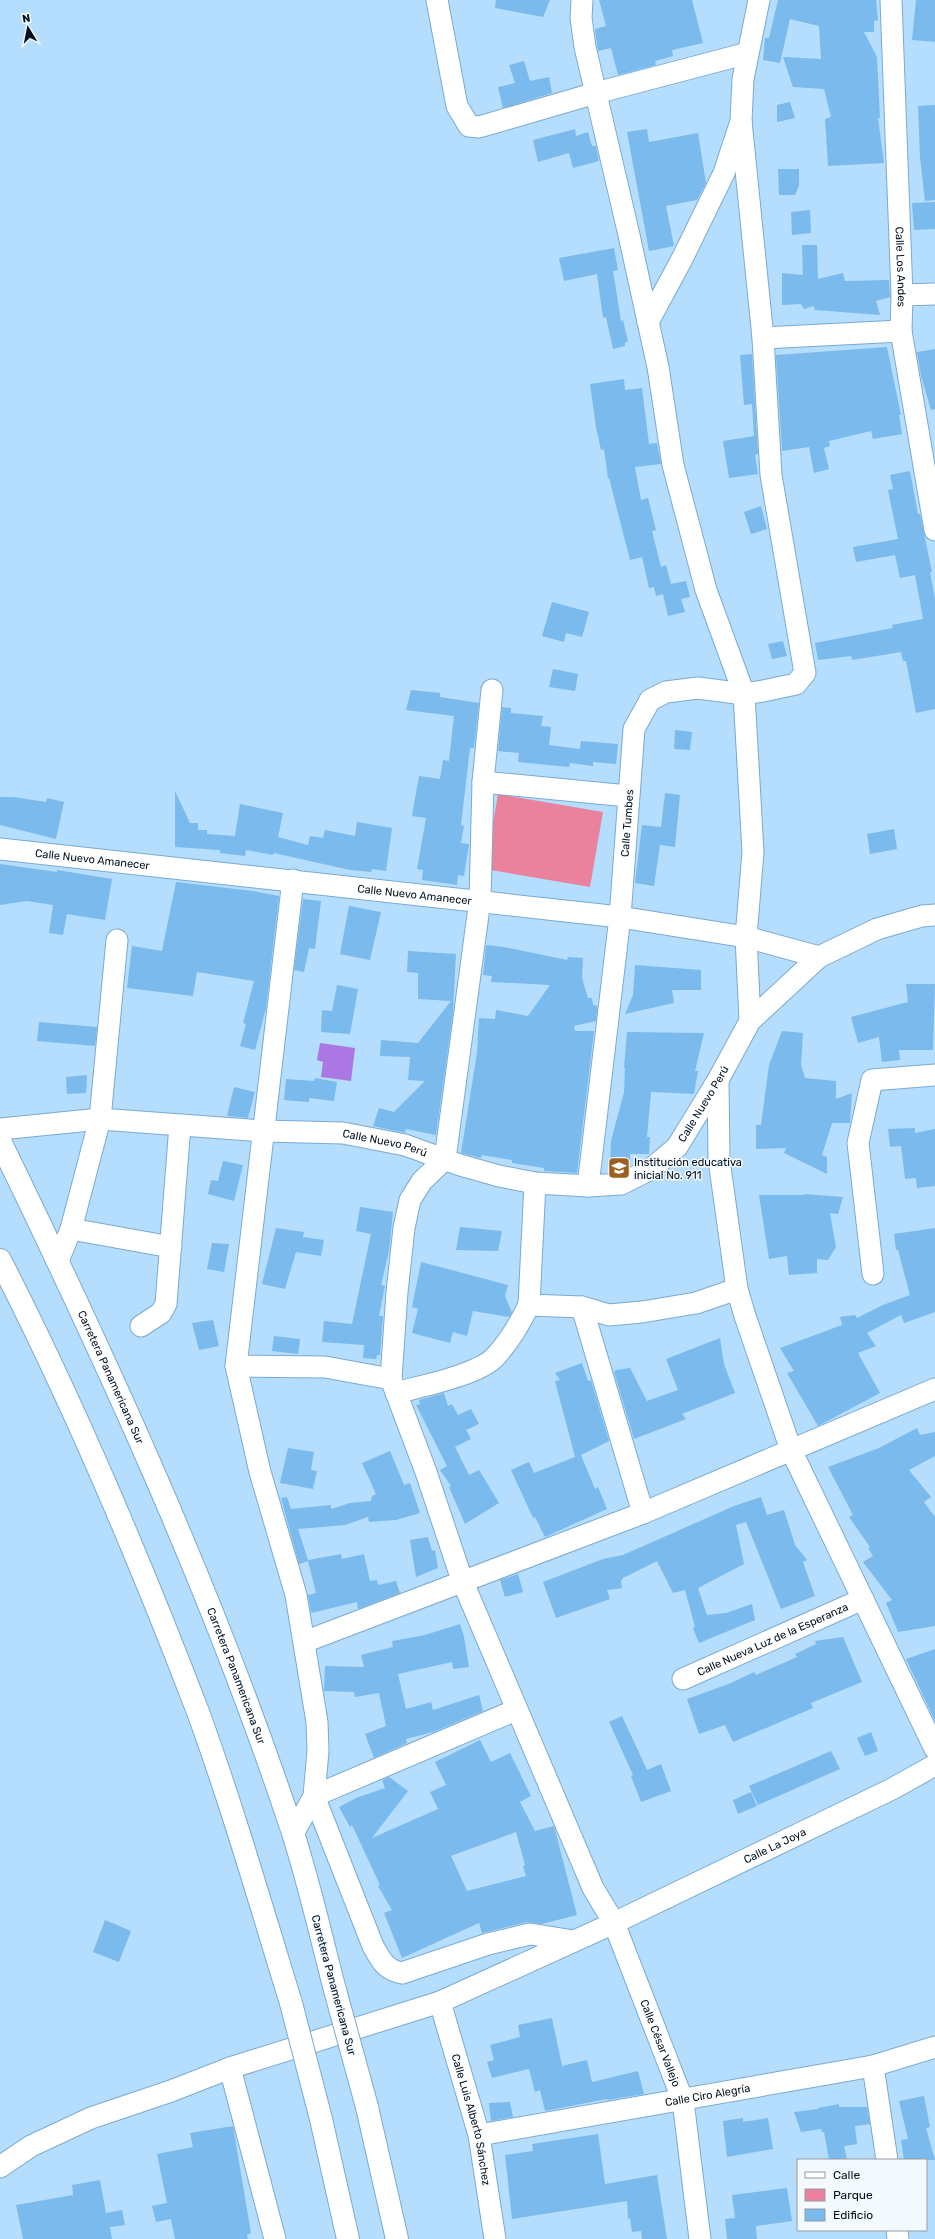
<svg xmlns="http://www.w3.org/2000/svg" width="935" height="2239" font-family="Rubik,sans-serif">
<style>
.green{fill:#ea829e}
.water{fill:#aa77e5}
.building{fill:#7bbaec;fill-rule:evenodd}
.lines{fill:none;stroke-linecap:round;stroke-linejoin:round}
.street-casing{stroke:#7aaad1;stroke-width:23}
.highway-casing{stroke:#7aaad1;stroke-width:24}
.street{stroke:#fff;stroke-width:21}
.highway{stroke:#fff;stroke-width:22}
.highway-bridge-casing{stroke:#7aaad1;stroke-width:24;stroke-linecap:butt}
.highway-bridge{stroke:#fff;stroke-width:22}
.labels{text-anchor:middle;stroke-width:3;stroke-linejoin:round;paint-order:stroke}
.street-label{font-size:11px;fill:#01101e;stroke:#f4f9fd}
.poi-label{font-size:11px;fill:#01101e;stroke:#f4f9fd;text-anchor:start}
</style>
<rect width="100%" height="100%" fill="#b5ddfe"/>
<path class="green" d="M 498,794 L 603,812 L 590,887 L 485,869 Z"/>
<path class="water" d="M 320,1043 L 355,1048 L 351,1081 L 321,1077 L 323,1062 L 317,1060 Z"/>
<path class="building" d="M 496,0 L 550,0 L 543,17 L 495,8 Z
M 599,0 L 692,0 L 703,43 L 672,50 L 673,56 L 655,61 L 656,65 L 618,75 L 611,48 L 598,51 L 595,29 L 606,26 Z
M 778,0 L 876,0 L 878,20 L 874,21 L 874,32 L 864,32 L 877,57 L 880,118 L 878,118 L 884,163 L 828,166 L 825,119 L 831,117 L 824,89 L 793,87 L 783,57 L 821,59 L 819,26 L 790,19 L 780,63 L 763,60 L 765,38 L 769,38 Z
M 916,0 L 935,0 L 935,42 L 912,40 Z
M 524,61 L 530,81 L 549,77 L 552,93 L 503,108 L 498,87 L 515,83 L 509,65 Z
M 790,102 L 795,118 L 777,122 L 777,105 Z
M 935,105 L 935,200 L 925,201 L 920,157 L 918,106 Z
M 575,129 L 576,136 L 588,132 L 592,146 L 596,146 L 599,161 L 573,168 L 569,153 L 538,162 L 533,140 Z
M 647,129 L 649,142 L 698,133 L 706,183 L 697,200 L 666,206 L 674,246 L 649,251 L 627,132 Z
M 778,169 L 799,169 L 799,186 L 795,195 L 779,195 Z
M 935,202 L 935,229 L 914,230 L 912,203 Z
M 810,210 L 811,233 L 792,235 L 791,212 Z
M 802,245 L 817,245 L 818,279 L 843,273 L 845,281 L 889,280 L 890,297 L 876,301 L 880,315 L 815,310 L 814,306 L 804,309 L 801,304 L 782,305 L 782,273 L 803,275 Z
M 614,248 L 618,270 L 613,271 L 621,321 L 623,320 L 628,342 L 625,342 L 625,346 L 613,349 L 606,317 L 603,318 L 597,274 L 564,281 L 559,258 Z
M 887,347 L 901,415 L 899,415 L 902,434 L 873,439 L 871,431 L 829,441 L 830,446 L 824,448 L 829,469 L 814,473 L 809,447 L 782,451 L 776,355 Z
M 935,349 L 935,409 L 931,410 L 921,376 L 917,352 Z
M 752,354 L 758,454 L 755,455 L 758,474 L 729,478 L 723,441 L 754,436 L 752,404 L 744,405 L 740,355 Z
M 624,379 L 625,390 L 642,388 L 649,444 L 657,443 L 661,464 L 635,467 L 641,500 L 648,498 L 656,530 L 652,531 L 661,567 L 666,565 L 671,584 L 686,581 L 690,597 L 681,599 L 685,612 L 668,616 L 663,594 L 656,596 L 654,587 L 649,588 L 642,557 L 630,560 L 609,478 L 608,478 L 604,449 L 601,450 L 596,427 L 590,384 Z
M 910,471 L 918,514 L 920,514 L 932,572 L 930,572 L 935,599 L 935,709 L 916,713 L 906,661 L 903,661 L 901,652 L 852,660 L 851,656 L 818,660 L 815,643 L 893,628 L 892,625 L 923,619 L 915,575 L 900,578 L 895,555 L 856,562 L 853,547 L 898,539 L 888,490 L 893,489 L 890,475 Z
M 761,506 L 767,529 L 751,534 L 744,512 Z
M 552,602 L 589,612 L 582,637 L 566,633 L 564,642 L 542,636 Z
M 783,641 L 787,656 L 772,659 L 768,644 Z
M 553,669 L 578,674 L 575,691 L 549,687 Z
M 411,690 L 440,693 L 440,697 L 479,703 L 474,748 L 470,748 L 461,825 L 464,826 L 461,843 L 469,844 L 464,876 L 458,875 L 457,885 L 422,880 L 423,870 L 417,869 L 426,818 L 412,816 L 419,776 L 440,779 L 443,760 L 449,761 L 454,716 L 406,710 Z
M 502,707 L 511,708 L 511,713 L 543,716 L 541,726 L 551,727 L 549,745 L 580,749 L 581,741 L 618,744 L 616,764 L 593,762 L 593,766 L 570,763 L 569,767 L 518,762 L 519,753 L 498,751 Z
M 675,730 L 692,732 L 690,750 L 674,749 Z
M 175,791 L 190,823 L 198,823 L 198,830 L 207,830 L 207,834 L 235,836 L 240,804 L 283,813 L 278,837 L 308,845 L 310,836 L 323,838 L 325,830 L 355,836 L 357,822 L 392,828 L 386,871 L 372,869 L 371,872 L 350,870 L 274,853 L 273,855 L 246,850 L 245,856 L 220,853 L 220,850 L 175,847 Z
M 665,793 L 680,795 L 675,847 L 660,845 L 654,886 L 635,883 L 642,825 L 661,827 Z
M 0,797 L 13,797 L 46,802 L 47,798 L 64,802 L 56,839 L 0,825 Z
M 894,829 L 897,849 L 870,854 L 867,834 Z
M 0,864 L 57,872 L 57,870 L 112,879 L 105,920 L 67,914 L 63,935 L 49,933 L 53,905 L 27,901 L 0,905 Z
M 176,882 L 253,891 L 279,896 L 266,1008 L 255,1050 L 240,1046 L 246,1024 L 243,1023 L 254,981 L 197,972 L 193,996 L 127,988 L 132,946 L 162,951 Z
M 303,899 L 321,901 L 315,949 L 309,948 L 304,972 L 294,970 Z
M 349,906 L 381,912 L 370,960 L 340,954 Z
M 486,945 L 504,947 L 567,960 L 568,957 L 583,958 L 582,978 L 588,998 L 592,998 L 593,1005 L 597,1006 L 597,1011 L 596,1021 L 574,1026 L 575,1031 L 594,1031 L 577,1173 L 544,1171 L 544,1168 L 512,1163 L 512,1160 L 482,1155 L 481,1158 L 461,1153 L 477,1053 L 479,1018 L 495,1019 L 496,1010 L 528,1016 L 550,985 L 491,982 L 492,976 L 483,975 Z
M 408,951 L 456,954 L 453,1012 L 436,1135 L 406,1129 L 405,1133 L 373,1126 L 379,1108 L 394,1112 L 425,1081 L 408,1080 L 410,1057 L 380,1056 L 381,1040 L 418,1043 L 451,1001 L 418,999 L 418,973 L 407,972 Z
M 635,965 L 701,970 L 701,990 L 672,990 L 674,1003 L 625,1014 L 633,995 Z
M 906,984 L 935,984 L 933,1050 L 899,1050 L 900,1060 L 882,1062 L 879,1037 L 858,1043 L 851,1017 L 908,1002 Z
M 337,985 L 358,989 L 350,1034 L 321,1032 L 322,1010 L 332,1011 Z
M 39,1022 L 97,1027 L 95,1046 L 37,1041 Z
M 782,1031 L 803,1033 L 801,1065 L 805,1078 L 836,1081 L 836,1099 L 852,1093 L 850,1123 L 832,1123 L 822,1155 L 827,1157 L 827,1174 L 784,1153 L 786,1148 L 756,1149 L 756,1125 L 761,1125 L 769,1065 Z
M 627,1032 L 704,1033 L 695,1071 L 698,1071 L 694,1094 L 651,1092 L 647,1137 L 650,1137 L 649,1154 L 630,1154 L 630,1166 L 618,1172 L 610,1173 L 611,1141 L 624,1092 L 625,1068 L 624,1068 Z
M 87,1075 L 86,1093 L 67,1094 L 66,1077 Z
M 315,1078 L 337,1082 L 334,1101 L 309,1098 L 309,1102 L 284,1100 L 286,1079 L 314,1081 Z
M 234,1087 L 255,1092 L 248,1118 L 227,1116 Z
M 915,1128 L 915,1133 L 935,1129 L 935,1186 L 917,1188 L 916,1178 L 905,1179 L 901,1146 L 890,1147 L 888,1129 Z
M 223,1161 L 243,1165 L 234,1201 L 208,1194 L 211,1180 L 218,1181 Z
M 804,1194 L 843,1197 L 838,1214 L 830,1213 L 836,1247 L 828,1260 L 817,1259 L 817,1273 L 789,1275 L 787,1256 L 769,1259 L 759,1195 L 804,1195 Z
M 360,1207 L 393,1212 L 389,1251 L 381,1285 L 385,1286 L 379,1316 L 383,1316 L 380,1355 L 377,1355 L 376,1359 L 363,1358 L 364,1345 L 322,1342 L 324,1321 L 352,1324 L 371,1234 L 356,1231 Z
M 460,1227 L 502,1231 L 498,1251 L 456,1250 Z
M 276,1228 L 304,1232 L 303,1237 L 324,1240 L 321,1256 L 296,1252 L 285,1289 L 262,1284 Z
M 935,1228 L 935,1312 L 904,1323 L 901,1315 L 867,1333 L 876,1346 L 858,1353 L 880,1393 L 818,1426 L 787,1373 L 794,1371 L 780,1348 L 842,1325 L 840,1317 L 855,1315 L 857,1318 L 883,1305 L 910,1295 L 898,1250 L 896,1250 L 894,1234 Z
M 212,1243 L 229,1244 L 224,1272 L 207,1269 Z
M 421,1262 L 508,1285 L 505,1296 L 512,1313 L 509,1317 L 473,1311 L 467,1336 L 453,1332 L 450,1343 L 412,1333 L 418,1309 L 412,1307 Z
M 213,1320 L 219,1346 L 199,1350 L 192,1323 Z
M 274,1336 L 300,1339 L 298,1354 L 272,1351 Z
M 720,1338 L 724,1364 L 735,1393 L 682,1414 L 686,1419 L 634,1439 L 614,1372 L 616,1370 L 630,1368 L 647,1401 L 678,1390 L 666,1359 Z
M 582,1363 L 588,1381 L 591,1380 L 609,1441 L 581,1455 L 595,1489 L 598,1487 L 607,1509 L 545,1537 L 535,1517 L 533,1518 L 511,1470 L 529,1462 L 534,1473 L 575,1457 L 555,1381 L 560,1380 L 555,1373 Z
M 444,1393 L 448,1406 L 452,1404 L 458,1415 L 471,1409 L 479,1424 L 466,1430 L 471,1439 L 455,1447 L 469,1475 L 479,1470 L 499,1503 L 465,1524 L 449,1487 L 451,1486 L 440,1470 L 447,1466 L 416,1405 L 420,1404 L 419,1400 Z
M 917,1428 L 920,1435 L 935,1432 L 935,1456 L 909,1470 L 931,1497 L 924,1502 L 935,1517 L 935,1626 L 898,1632 L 886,1603 L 892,1600 L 863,1562 L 873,1556 L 868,1548 L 870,1547 L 849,1517 L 853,1515 L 828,1467 L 879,1448 Z
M 288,1448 L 314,1452 L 311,1470 L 317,1471 L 313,1489 L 280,1483 Z
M 390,1451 L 404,1485 L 410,1483 L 420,1513 L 396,1520 L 369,1522 L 368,1517 L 345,1525 L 298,1529 L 308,1560 L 341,1554 L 342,1559 L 364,1554 L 370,1581 L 377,1580 L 378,1585 L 396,1581 L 400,1593 L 358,1609 L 357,1602 L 311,1613 L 308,1595 L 316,1593 L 308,1561 L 299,1564 L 281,1498 L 287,1497 L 291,1509 L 331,1505 L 331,1509 L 350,1503 L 371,1501 L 372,1496 L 376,1494 L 362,1463 Z
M 761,1497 L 767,1515 L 784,1510 L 795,1545 L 807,1560 L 803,1562 L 815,1596 L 781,1609 L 746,1522 L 736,1525 L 744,1564 L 698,1588 L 707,1615 L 726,1613 L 752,1604 L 755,1620 L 699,1643 L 693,1628 L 695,1627 L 685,1590 L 673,1593 L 657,1561 L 623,1578 L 621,1581 L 622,1588 L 607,1590 L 610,1599 L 556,1618 L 543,1582 L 603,1559 L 623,1555 L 734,1506 Z
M 428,1537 L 432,1551 L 435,1550 L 438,1568 L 416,1577 L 410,1540 Z
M 518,1574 L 523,1592 L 505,1597 L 500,1580 Z
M 460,1624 L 464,1637 L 469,1667 L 453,1669 L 452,1662 L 398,1674 L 406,1709 L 431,1702 L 433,1710 L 479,1695 L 483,1711 L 433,1732 L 406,1739 L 407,1743 L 374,1758 L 365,1734 L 386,1726 L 379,1693 L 355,1697 L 354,1692 L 324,1691 L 325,1666 L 364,1667 L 361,1655 L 393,1647 L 392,1641 L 425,1635 Z
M 843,1637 L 862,1682 L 811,1703 L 813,1708 L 733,1742 L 725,1725 L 699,1734 L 687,1699 L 731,1683 L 754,1672 L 756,1675 L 797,1657 L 795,1654 L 816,1644 L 815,1641 Z
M 935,1649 L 935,1721 L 906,1659 Z
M 622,1716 L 647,1770 L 661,1764 L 671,1791 L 641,1802 L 631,1776 L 633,1775 L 609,1722 Z
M 871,1732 L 878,1751 L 865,1756 L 857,1738 Z
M 480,1740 L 491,1762 L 510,1753 L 531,1796 L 520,1802 L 535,1831 L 554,1826 L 577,1915 L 542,1924 L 527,1922 L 482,1933 L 479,1923 L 402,1958 L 384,1913 L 392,1910 L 378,1886 L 380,1885 L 352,1825 L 350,1827 L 339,1807 L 356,1798 L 385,1788 L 382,1780 L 389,1777 L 408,1791 L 372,1838 L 438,1809 L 430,1792 L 446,1785 L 435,1762 ZM 516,1832 L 525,1865 L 523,1866 L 526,1876 L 467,1891 L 451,1856 Z
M 831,1751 L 840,1769 L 758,1805 L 749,1786 Z
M 751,1792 L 757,1806 L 738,1814 L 733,1800 Z
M 105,1920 L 131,1931 L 119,1962 L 93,1952 Z
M 552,2018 L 562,2066 L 587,2060 L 592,2082 L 638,2071 L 644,2094 L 607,2100 L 607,2099 L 545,2111 L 540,2090 L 535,2092 L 529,2069 L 492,2078 L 487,2062 L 494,2060 L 490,2045 L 520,2037 L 518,2025 Z
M 924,2096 L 930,2127 L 926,2128 L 935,2160 L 904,2160 L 901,2140 L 908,2139 L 899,2101 Z
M 510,2102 L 513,2117 L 491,2121 L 489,2103 Z
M 839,2104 L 839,2107 L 867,2107 L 870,2124 L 855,2126 L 857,2144 L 844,2146 L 847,2160 L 829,2160 L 824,2132 L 822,2132 L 821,2129 L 801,2132 L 794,2112 L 818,2109 L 818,2108 Z
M 743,2118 L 743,2122 L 768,2118 L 773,2149 L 727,2157 L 723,2121 Z
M 233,2126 L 251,2233 L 247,2235 L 248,2239 L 175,2239 L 171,2219 L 156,2222 L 152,2206 L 167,2203 L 157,2154 L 193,2147 L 190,2133 Z
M 598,2134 L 605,2184 L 657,2175 L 667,2239 L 642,2239 L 641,2231 L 632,2232 L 630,2218 L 628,2219 L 627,2201 L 512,2219 L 505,2155 L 533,2151 L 532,2144 Z
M 100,2180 L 106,2213 L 122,2210 L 125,2225 L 110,2227 L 112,2239 L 23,2239 L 16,2205 L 73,2195 L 72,2185 Z
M 787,2188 L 792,2221 L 756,2226 L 757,2239 L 727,2239 L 725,2219 L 735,2218 L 732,2195 Z"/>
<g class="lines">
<g class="street-casing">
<g id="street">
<path d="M 437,0 L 457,106 L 469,126 L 479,127 L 596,93 L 748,53"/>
<path d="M 582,0 L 581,18 L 585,47 L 629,235 L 658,367 L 673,465 L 706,590 L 744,694 L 753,852 L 746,937 L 819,957"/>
<path id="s1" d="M 891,0 L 902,295 L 901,331 L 935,530"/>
<path d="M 902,295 L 935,294"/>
<path d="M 648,322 L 682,259 L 724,173 L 741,121 L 743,79 L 759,0"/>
<path d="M 763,338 L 901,331"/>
<path d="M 483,782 L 492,690"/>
<path id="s2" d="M 628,796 L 483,782 L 480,900 L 445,1159 L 422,1181 L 410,1200 L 404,1228 L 397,1292 L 391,1379 L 426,1472 L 462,1580 L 593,1888 L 614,1923 L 683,2101 L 700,2239"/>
<path id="s3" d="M 0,849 L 620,917 L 746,937 L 750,1021"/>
<path d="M 293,880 L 236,1366 L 325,1367 L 391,1379"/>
<path d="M 718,1080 L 719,1160 L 737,1289 L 745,1316 L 791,1450 L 935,1749"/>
<path id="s4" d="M 0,1129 L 100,1119 L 264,1131 L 343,1133 L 405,1145 L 460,1165 L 499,1176 L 535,1183 L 588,1186 L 621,1184 L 651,1169 L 677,1147 L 718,1080 L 750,1021 L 819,957 L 877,929 L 922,916 L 935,915"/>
<path id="s5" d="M 588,1186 L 620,917 L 634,729 L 650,700 L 666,692 L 698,688 L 744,694 L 763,691 L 796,684 L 805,673 L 771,475 L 763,338 L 741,121"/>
<path d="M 71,1229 L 171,1247"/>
<path d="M 58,1261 L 71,1229 L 100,1119 L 117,940"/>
<path d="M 873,1274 L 858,1143 L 872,1080 L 935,1075"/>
<path d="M 529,1305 L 535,1183"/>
<path d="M 582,1307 L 643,1513"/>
<path d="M 141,1326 L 161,1313 L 166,1304 L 180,1125"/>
<path d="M 236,1366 L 260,1472 L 296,1595 L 317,1722 L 318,1751 L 314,1796 L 293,1834"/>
<path d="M 396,1393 C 421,1386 478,1375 495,1357 C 509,1342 520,1323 529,1305 L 582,1307 L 609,1315 L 642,1312 L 696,1303 L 737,1289"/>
<path d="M 304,1642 L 643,1513 L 935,1389"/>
<path id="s6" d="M 683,1679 L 863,1599"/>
<path d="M 516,1710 L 314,1796 L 373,1946 C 381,1960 385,1970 402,1973 L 488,1944 L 530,1934 L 574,1941"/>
<path id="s7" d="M 440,2002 L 479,2135 L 495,2239"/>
<path d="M 873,2066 L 887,2160"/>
<path d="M 230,2068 L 275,2239"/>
<path id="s8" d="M 479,2135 L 873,2066 L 935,2047"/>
<path id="s9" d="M 0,2167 L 31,2146 L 91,2118 L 171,2091 L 230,2068 L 440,2002 L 614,1923 L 892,1789 L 935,1765"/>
<path d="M 897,2230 L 898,2239"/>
</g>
</g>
<g class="highway-casing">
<g id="highway">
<path id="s10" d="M 0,1141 C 109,1366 213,1592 292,1830 C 309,1882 321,1937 335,1990"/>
<path d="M 0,1260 C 75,1406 139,1558 198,1712 C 233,1808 261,1906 291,2003"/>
<path d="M 367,2107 L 397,2239"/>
<path d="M 321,2119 L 348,2239"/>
</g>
</g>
<use href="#street" class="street"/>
<use href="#highway" class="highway"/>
<g class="highway-bridge-casing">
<path id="highway-bridge" d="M 335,1990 L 367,2107
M 291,2003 L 321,2119"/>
</g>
<use href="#highway-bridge" class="highway-bridge"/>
</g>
<defs>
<g id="school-square" transform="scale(1.15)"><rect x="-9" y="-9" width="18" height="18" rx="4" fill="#9c6121" stroke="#f4f9fd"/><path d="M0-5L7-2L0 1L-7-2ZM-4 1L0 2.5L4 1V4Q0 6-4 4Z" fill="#fff"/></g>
</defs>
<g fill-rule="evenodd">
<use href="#school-square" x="619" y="1168"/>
</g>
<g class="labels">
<g class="street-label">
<text dy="4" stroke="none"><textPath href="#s1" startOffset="267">Calle Los Andes</textPath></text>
<text dy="4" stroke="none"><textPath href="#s5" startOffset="365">Calle Tumbes</textPath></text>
<text dy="4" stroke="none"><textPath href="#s3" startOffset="93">Calle Nuevo Amanecer</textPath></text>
<text dy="4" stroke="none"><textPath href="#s3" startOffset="417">Calle Nuevo Amanecer</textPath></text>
<text dy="4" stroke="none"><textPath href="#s4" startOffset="747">Calle Nuevo Perú</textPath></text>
<text dy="4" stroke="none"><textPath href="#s4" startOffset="387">Calle Nuevo Perú</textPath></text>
<text dy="4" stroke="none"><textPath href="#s10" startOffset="261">Carretera Panamericana Sur</textPath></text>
<text dy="4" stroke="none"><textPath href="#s6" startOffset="98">Calle Nueva Luz de la Esperanza</textPath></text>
<text dy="4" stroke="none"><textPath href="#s10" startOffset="585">Carretera Panamericana Sur</textPath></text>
<text dy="4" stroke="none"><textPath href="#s9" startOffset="841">Calle La Joya</textPath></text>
<text transform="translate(334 1985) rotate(75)" y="4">Carretera Panamericana Sur</text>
<text dy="4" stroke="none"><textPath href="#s2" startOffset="1477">Calle César Vallejo</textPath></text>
<text dy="4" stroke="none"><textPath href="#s8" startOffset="232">Calle Ciro Alegría</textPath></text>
<text dy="4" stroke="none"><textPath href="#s7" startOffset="122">Calle Luis Alberto Sánchez</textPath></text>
</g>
<g class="poi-label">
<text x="634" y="1166">Institución educativa<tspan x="634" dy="13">inicial No. 911</tspan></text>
</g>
</g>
<rect x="797" y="2159" width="130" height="72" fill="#f4f9fd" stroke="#939ca4"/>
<rect x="805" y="2172" width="20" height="6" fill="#ffffff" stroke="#939ca4"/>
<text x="833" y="2179" font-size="12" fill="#01101e">Calle</text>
<rect x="805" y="2189" width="20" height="12" fill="#ea829e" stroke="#939ca4"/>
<text x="833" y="2199" font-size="12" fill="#01101e">Parque</text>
<rect x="805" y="2209" width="20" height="12" fill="#7bbaec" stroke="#939ca4"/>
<text x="833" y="2219" font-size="12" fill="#01101e">Edificio</text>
<g transform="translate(28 28) rotate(350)" stroke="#f4f9fd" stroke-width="3" paint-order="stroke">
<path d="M0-3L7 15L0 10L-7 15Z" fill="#01101e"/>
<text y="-6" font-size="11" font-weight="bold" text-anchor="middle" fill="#01101e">N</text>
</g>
</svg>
